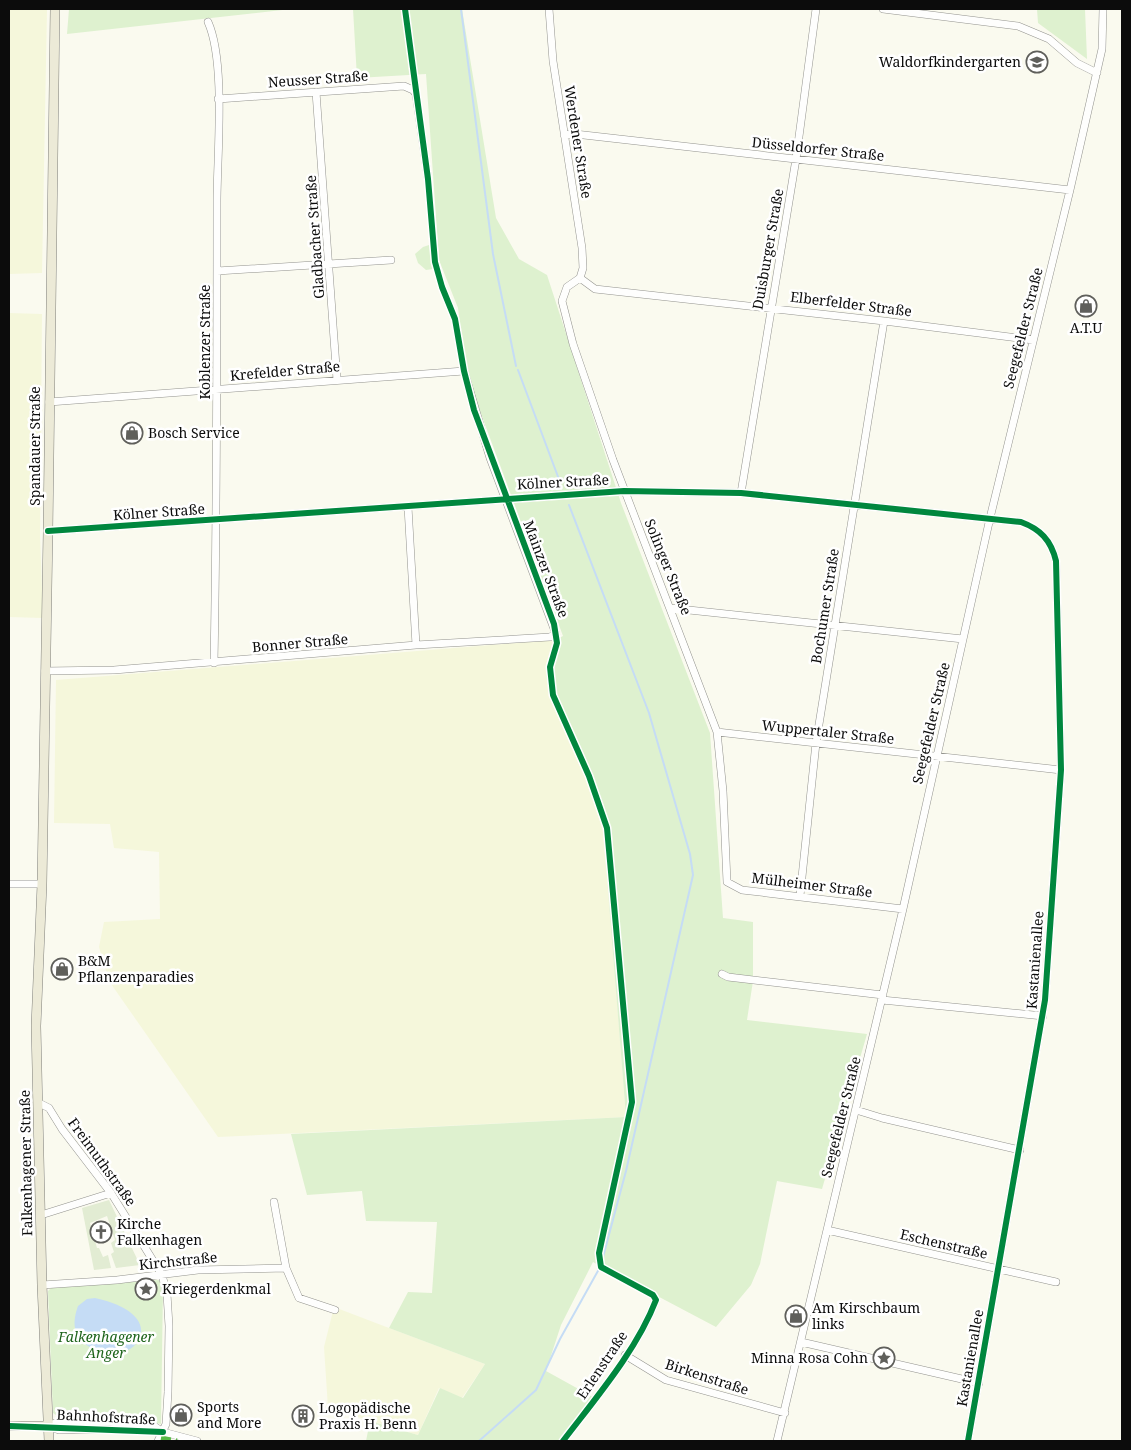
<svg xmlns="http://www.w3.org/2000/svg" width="1131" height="1450" font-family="'Noto Serif',serif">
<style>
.farmland{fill:#f5f7db}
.green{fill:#def1cf}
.cemetery{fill:#e2ecd3}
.water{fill:#c5dcf5}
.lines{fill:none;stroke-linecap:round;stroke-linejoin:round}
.stream{stroke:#c5dcf5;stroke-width:2}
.minor-casing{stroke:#93938e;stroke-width:8}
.major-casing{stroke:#80807c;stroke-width:10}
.minor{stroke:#fefefd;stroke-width:7}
.major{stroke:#ecead7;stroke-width:9}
.quiet{stroke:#58b947;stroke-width:5;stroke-dasharray:10 5;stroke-linecap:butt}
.cycleway-casing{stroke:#fff;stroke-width:9}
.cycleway{stroke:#00873e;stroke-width:6}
.labels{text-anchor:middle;stroke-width:5;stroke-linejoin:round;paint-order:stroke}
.poi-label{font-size:14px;fill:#0c0c0c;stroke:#fff;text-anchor:start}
.street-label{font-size:14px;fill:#0c0c0c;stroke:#fff}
.park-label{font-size:14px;font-style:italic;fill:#1e641b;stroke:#fff}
</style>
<rect width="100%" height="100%" fill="#fafaef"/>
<path class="farmland" d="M 9,9 L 47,9 L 42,273 L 9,274 Z
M 9,313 L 42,314 L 40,535 L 43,618 L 9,617 Z
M 555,640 L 546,676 L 596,800 L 603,828 L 626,1117 L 218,1137 L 109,981 L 99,947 L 104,922 L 160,919 L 159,852 L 114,848 L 110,824 L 54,823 L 56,680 Z
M 334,1307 L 389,1328 L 485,1364 L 462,1398 L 439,1388 L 418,1435 L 328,1408 L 324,1347 Z"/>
<path class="green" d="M 69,9 L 291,9 L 67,34 Z
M 353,9 L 462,9 L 496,218 L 519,259 L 547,275 L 621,503 L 710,733 L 723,918 L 753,922 L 753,981 L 747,1020 L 867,1034 L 822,1189 L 777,1181 L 760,1264 L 751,1285 L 716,1327 L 593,1262 L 561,1325 L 546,1371 L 593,1397 L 559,1441 L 366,1441 L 370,1421 L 418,1435 L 440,1388 L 463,1398 L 485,1364 L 389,1328 L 408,1292 L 432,1293 L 437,1222 L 366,1221 L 362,1191 L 307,1195 L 291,1134 L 626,1117 L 603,828 L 596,800 L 550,695 L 546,676 L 555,640 L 563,636 L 466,373 L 458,308 L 439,260 L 426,74 L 357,78 Z
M 1037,9 L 1085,9 L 1087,59 L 1038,23 Z
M 429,245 L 433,269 L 426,270 L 418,263 L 415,254 L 423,247 Z
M 159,1280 L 163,1288 L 161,1424 L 121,1416 L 60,1418 L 53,1413 L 48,1291 L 52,1287 Z"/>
<path class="cemetery" d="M 109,1200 L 140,1265 L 116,1268 L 111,1254 L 114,1252 L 111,1243 L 115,1240 L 107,1216 L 90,1223 L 97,1248 L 99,1248 L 103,1257 L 108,1255 L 111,1268 L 94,1270 L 82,1208 Z"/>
<path class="water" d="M 95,1298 C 180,1316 130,1377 85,1344 C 72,1334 73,1320 78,1306 L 87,1299 Z"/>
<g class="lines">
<path class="stream" d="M 461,9 L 493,254 L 516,366
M 518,370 L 560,482
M 569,505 L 649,713 L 690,854 L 693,875 L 626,1171 L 603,1257
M 479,1441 L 536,1390 L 560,1339 L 599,1269"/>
<g class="minor-casing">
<path id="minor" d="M 549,9 L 553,61 L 582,248 L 583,268 L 580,278
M 883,9 L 1018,26 L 1049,39 L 1077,63 L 1097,73
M 208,22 C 226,62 217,155 217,202 C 217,356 217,509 214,663
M 316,92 L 337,380
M 218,99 L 404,86 L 413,90 L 416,94 L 428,179
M 564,135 L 575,134 L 1070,190
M 217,271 L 391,260
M 580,278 L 567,287 L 562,301 L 573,344 L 613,460 L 717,732 L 723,791 L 727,882 L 742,890 L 903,909
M 580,278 L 595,289 L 884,321 L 1033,340
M 741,493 L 796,159 L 816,9
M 408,507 L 416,645
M 48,531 L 624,491 L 741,493 L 1021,522 C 1040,529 1051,540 1056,561 L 1061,770 L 1045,1000 L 968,1441
M 670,608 L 963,639
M 45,671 L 114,670 L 416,645 L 550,637 L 556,634 L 490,458 L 464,371 L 49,402
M 717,732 L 1061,770
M 9,884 L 42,884
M 800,896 L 816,743 L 884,321
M 722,974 L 728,977 L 883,995
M 882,1000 L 1043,1016
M 39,1103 L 49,1108 L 62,1129 L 111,1193 L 162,1275 L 167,1294 L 169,1326 L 168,1392 L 166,1424 L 158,1441
M 856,1110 L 882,1118 L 1020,1150
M 274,1202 L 286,1268 L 299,1298 L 335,1310
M 41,1215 L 111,1193
M 827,1230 L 1056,1282
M 42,1285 L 117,1280 L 198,1270 L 286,1268
M 801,1342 L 979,1383
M 625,1355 L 666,1380 L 785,1413
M 47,1426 L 58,1422 L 111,1422 L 154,1426 L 163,1432 L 197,1441
M 47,1426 L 59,1430 L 116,1429 L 163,1432
M 563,1441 C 595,1399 637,1350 656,1300
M 777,1441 L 903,909 L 990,518 L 1070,190 L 1102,49 L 1103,9"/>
</g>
<g class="major-casing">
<path id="major" d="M 9,1426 L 47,1426
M 49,1441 L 42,1285 L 36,1026 L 42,884 L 48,531 L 55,9"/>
</g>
<use href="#minor" class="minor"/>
<use href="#major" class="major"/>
<path class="quiet" d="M 161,1438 L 177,1441"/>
<g class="cycleway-casing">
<path id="cycleway" d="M 405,9 L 428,179 L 435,262 L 442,287 L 455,319 L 464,371 L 474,410 L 554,624 L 557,643 L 550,667 L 553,695 L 589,776 L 607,828 L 632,1102 L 599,1253 L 601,1267 L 653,1295 L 656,1300 C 637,1350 595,1399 563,1441
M 48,531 L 624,491 L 741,493 L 1021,522 C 1040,529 1051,540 1056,561 L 1061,770 L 1045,1000 L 968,1441
M 9,1426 L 163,1432"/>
</g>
<use href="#cycleway" class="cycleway"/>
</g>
<defs>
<g id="school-ring" transform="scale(1.125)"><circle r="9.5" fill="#fff" stroke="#5f5f5b" stroke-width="1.5"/><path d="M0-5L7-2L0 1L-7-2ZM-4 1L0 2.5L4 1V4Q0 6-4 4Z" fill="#5f5f5b"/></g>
<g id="shop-ring" transform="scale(1.125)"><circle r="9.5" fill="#fff" stroke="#5f5f5b" stroke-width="1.5"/><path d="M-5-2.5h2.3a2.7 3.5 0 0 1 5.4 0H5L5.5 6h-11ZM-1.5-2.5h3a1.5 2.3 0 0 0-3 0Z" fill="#5f5f5b"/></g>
<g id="church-ring" transform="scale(1.125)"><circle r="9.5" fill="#fff" stroke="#5f5f5b" stroke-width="1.5"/><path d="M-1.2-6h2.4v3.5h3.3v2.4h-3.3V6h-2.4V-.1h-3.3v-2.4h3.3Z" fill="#5f5f5b"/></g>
<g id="sight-ring" transform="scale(1.125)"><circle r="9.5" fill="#fff" stroke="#5f5f5b" stroke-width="1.5"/><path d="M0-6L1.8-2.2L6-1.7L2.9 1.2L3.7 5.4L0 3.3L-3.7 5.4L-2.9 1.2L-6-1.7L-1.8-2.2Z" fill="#5f5f5b"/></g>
<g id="building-ring" transform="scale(1.125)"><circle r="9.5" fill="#fff" stroke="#5f5f5b" stroke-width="1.5"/><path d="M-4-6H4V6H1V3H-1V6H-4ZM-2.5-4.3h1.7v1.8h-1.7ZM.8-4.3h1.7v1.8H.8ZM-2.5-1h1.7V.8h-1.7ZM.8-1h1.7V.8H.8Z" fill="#5f5f5b"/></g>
</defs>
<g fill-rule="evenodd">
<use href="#school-ring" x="1037" y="62"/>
<use href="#shop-ring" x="1086" y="306"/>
<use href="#shop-ring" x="132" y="433"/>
<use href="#shop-ring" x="62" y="969"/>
<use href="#church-ring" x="101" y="1232"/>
<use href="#sight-ring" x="146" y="1289"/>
<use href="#shop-ring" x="796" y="1316"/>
<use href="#sight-ring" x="884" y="1358"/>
<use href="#shop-ring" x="181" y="1415"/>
<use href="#building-ring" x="303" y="1416"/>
</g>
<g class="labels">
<g class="poi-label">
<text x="1021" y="67" text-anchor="end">Waldorfkindergarten</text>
<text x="1086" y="333" text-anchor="middle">A.T.U</text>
<text x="148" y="438">Bosch Service</text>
<text x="78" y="966">B&amp;M<tspan x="78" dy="16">Pflanzenparadies</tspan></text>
<text x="117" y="1229">Kirche<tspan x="117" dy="16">Falkenhagen</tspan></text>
<text x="162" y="1294">Kriegerdenkmal</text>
<text x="812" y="1313">Am Kirschbaum<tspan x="812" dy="16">links</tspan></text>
<text x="868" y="1363" text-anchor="end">Minna Rosa Cohn</text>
<text x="197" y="1412">Sports<tspan x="197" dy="16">and More</tspan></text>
<text x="319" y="1413">Logopädische<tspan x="319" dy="16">Praxis H. Benn</tspan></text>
</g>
<g class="street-label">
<text transform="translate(318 79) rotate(-4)" y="5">Neusser Straße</text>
<text transform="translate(578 142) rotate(81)" y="5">Werdener Straße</text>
<text transform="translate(818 149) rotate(6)" y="5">Düsseldorfer Straße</text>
<text transform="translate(315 237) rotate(-94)" y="5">Gladbacher Straße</text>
<text transform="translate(768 249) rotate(-80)" y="5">Duisburger Straße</text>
<text transform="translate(851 304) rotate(7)" y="5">Elberfelder Straße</text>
<text transform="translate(1023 328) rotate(-76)" y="5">Seegefelder Straße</text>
<text transform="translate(205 342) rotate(-90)" y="5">Koblenzer Straße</text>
<text transform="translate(285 371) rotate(-5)" y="5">Krefelder Straße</text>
<text transform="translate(35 446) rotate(-90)" y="5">Spandauer Straße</text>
<text transform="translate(563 482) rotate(-3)" y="5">Kölner Straße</text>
<text transform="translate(159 512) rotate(-4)" y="5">Kölner Straße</text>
<text transform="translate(668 567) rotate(68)" y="5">Solinger Straße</text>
<text transform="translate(546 569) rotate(69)" y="5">Mainzer Straße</text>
<text transform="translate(825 606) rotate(-81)" y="5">Bochumer Straße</text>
<text transform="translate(300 643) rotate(-5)" y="5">Bonner Straße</text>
<text transform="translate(931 723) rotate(-77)" y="5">Seegefelder Straße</text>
<text transform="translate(828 732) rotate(6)" y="5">Wuppertaler Straße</text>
<text transform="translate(812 885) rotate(7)" y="5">Mülheimer Straße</text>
<text transform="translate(1035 960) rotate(-86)" y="5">Kastanienallee</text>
<text transform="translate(841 1117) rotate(-76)" y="5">Seegefelder Straße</text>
<text transform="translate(102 1162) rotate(54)" y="5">Freimuthstraße</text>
<text transform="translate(26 1163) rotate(-91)" y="5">Falkenhagener Straße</text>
<text transform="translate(944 1244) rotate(13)" y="5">Eschenstraße</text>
<text transform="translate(178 1261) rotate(-6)" y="5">Kirchstraße</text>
<text transform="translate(970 1358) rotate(-80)" y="5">Kastanienallee</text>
<text transform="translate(602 1365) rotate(-56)" y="5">Erlenstraße</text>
<text transform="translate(707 1377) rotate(18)" y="5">Birkenstraße</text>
<text transform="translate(106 1417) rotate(3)" y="5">Bahnhofstraße</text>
</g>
<g class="park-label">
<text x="106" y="1342">Falkenhagener<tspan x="106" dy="16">Anger</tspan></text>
</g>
</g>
<rect width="1131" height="1450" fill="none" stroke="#0c0c0c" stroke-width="20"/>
</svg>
